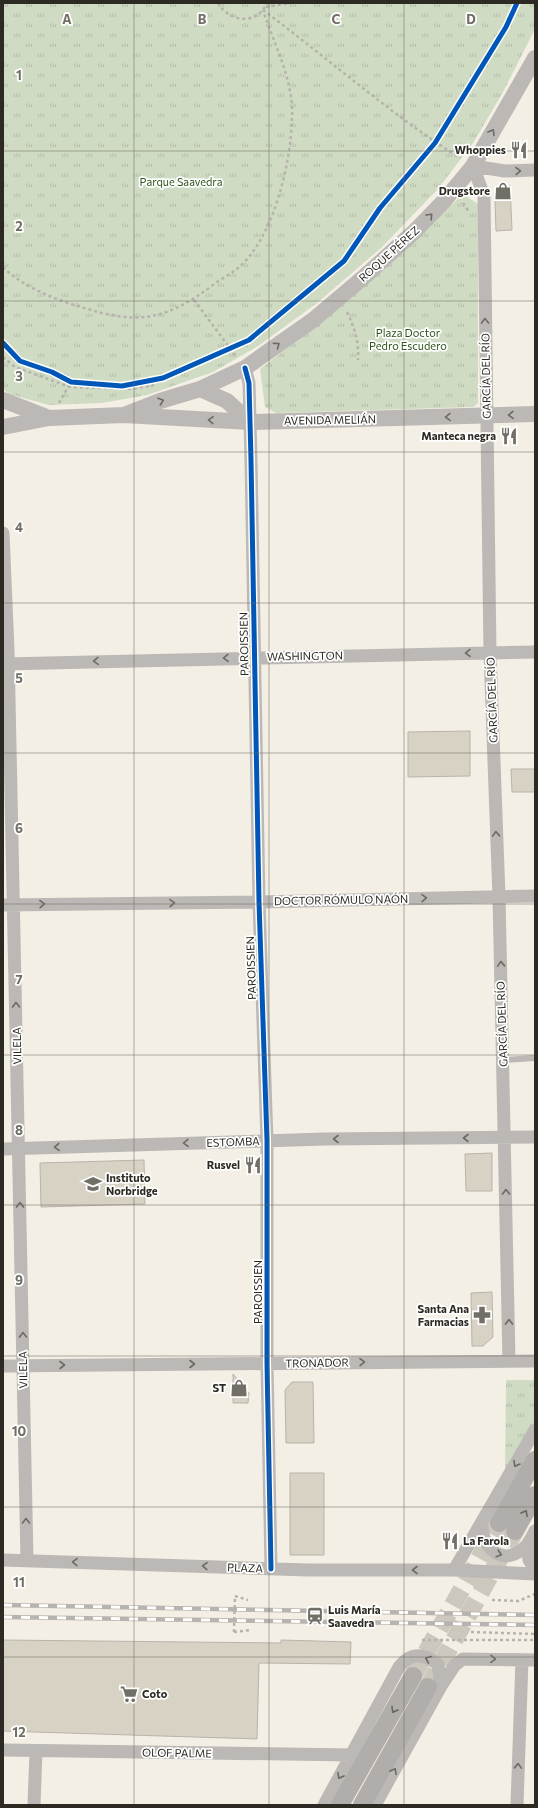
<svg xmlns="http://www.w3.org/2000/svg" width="538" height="1808" font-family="Commissioner,sans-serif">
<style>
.grass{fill:url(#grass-tufts)}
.building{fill:#d8d2c4;stroke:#b8b4ab}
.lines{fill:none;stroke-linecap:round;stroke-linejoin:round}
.secondary-tunnel{stroke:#ccc8bd;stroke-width:18;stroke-dasharray:18 9;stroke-linecap:butt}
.path{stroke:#b6b3af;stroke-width:2.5;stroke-dasharray:3 3;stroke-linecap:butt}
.service{stroke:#bcb8b5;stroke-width:6}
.minor{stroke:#bcb8b5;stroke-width:13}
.tertiary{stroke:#bcb8b5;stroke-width:16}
.secondary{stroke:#b1adaa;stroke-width:18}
.rail-casing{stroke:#b7b3ae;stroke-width:4.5}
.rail{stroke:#fff;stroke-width:3;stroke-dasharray:9;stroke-linecap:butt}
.path-bridge{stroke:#b6b3af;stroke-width:2.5;stroke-dasharray:3 3;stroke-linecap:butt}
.cycleway-casing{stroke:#fff;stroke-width:8}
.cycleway{stroke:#0057b8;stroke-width:5}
.oneway{stroke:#6d6a64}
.oneway2{stroke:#68655f}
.grid{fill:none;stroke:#726f66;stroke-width:1;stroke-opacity:0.55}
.labels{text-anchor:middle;stroke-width:3.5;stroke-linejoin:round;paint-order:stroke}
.poi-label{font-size:11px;font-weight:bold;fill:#2c2a22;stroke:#fff;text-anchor:end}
.park-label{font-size:11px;fill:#2e541b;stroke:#fff}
.street-label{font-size:11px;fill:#2c2a22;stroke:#fff}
.grid-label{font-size:13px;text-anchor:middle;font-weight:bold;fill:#726f66;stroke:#fff;stroke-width:3.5;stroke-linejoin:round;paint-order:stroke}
</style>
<defs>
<pattern id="grass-tufts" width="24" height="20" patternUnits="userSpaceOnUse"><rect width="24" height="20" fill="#d0dbc3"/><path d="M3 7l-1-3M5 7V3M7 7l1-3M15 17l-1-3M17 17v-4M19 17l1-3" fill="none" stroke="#b3bca7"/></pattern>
</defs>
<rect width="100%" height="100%" fill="#f4efe4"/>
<path class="grass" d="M 3,3 L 535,3 L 535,29 L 502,94 L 473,143 L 437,190 L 381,248 L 317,303 L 258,346 L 213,372 L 147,395 L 102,403 L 49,405 L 9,394 L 3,389 Z
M 463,194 L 478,204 L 478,403 L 473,407 L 276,413 L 265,407 L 260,369 L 348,301 Z
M 506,1380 L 535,1380 L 535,1421 L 505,1476 Z"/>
<path class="building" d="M 510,185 L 512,230 L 496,231 L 495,201 Z
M 470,731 L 470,776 L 408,777 L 408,732 Z
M 511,769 L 535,769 L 535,792 L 512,792 Z
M 492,1153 L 492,1191 L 466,1191 L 465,1154 Z
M 144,1160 L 145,1204 L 41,1207 L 40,1163 Z
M 492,1292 L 493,1337 L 483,1346 L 472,1346 L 471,1293 Z
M 233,1374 L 249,1393 L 248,1403 L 233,1403 Z
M 292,1382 L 313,1382 L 314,1443 L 286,1443 L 285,1390 Z
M 290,1473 L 324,1473 L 324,1555 L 290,1555 Z
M 3,1640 L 281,1643 L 281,1640 L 351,1642 L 350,1664 L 259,1663 L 257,1739 L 3,1731 Z"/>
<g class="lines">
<path class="secondary-tunnel" d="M 413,1676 L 499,1523
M 428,1687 L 515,1531"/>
<path class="path" d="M 218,3 C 229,22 257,26 267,3
M 266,7 L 291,3
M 263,10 C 329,59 390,114 460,158
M 463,203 L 469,212
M 3,267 C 23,287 54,299 81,307 C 137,325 165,321 213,285 C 221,279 231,274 238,268 C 274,238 291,162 292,118 C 294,80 274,45 263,10
M 194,300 L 235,355
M 347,312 C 355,329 359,342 358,360
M 3,357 L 15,367 L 70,387 L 132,389 L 154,385
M 59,403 L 71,382
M 235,1596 L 248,1600
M 492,1600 L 518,1601 L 535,1594
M 234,1632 L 251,1630
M 471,1632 L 535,1634
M 422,1640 L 535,1640"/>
<path class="service" d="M 503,1060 L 535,1058"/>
<path class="minor" d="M 245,368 L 249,383 L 251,460 L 259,902 L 267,1141 L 267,1363 L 271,1569
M 3,533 L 8,650 L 27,1560
M 3,664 L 535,652
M 3,905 L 259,902 L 535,896
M 3,1149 L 325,1139 L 535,1137
M 509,1361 L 499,897 L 490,653 L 484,196 L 473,166 L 505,171 L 535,170
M 3,1366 L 535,1361
M 482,1524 C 482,1551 505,1568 527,1545 C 530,1541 533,1535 535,1531
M 528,1544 L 529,1560 L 535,1570
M 3,1560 L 307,1570 L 454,1570 L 535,1574
M 454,1570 L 535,1430
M 441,1686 L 455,1665 L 463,1659 L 535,1660
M 3,1750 L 352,1755
M 34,1805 L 36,1751
M 324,1805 L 399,1667 C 411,1652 422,1653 438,1664 L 441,1686 L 375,1805
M 517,1805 L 522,1660"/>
<path class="tertiary" d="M 200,389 L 227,401 L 250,422
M 3,400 L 49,418
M 124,415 L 160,401 L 200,389 L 245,368 L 313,320 L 365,276 L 414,232 L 444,201 L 473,166 L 535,58
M 3,427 L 49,418 L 124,415 L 250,422 L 535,414"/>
<path class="secondary" d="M 499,1523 L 535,1460
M 515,1531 L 535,1495
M 340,1805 L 413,1676
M 362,1805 L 428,1687"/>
<g class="rail-casing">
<path id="rail" d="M 3,1605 L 535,1615
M 3,1617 L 535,1625"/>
</g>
<use href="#rail" class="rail"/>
<path class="path-bridge" d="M 234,1632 L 235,1596"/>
<g class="cycleway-casing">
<path id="cycleway" d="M 3,343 L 20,361 L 52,372 L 71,382 L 122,386 L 163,378 L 249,340 L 344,261 L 380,208 L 435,143 L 506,27 L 517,3
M 245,368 L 249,383 L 251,460 L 259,902 L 267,1141 L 267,1363 L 271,1569"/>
</g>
<use href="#cycleway" class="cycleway"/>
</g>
<defs><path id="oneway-chevron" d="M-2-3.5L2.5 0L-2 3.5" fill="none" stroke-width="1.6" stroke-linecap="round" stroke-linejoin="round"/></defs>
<g class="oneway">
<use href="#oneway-chevron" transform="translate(492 132) rotate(-59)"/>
<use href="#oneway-chevron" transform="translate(518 171) rotate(-1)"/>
<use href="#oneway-chevron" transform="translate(430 216) rotate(-47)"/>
<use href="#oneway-chevron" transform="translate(485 321) rotate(-91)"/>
<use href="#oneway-chevron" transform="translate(277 345) rotate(-36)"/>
<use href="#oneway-chevron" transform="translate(161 401) rotate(-19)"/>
<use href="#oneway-chevron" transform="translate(511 415) rotate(178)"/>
<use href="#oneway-chevron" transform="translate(448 417) rotate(179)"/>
<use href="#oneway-chevron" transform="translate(211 420) rotate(-177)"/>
<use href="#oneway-chevron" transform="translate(468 653) rotate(179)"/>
<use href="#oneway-chevron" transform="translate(226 658) rotate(178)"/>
<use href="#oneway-chevron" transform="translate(96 661) rotate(178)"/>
<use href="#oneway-chevron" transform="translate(496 834) rotate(-92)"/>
<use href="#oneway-chevron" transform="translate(424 898) rotate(-1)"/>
<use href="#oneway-chevron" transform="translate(172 903) rotate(-1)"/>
<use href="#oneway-chevron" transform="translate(42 904) rotate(-1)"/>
<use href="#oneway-chevron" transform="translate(501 964) rotate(-92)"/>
<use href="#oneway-chevron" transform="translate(16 1005) rotate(-91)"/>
<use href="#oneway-chevron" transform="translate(466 1138) rotate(180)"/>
<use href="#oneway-chevron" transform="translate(336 1139) rotate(180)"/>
<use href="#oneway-chevron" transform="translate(186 1143) rotate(178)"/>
<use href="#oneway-chevron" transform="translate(57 1147) rotate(178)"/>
<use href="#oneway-chevron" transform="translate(506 1192) rotate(-91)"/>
<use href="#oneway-chevron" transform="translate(20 1205) rotate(-91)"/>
<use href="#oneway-chevron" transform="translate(509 1322) rotate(-91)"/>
<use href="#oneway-chevron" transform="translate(23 1335) rotate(-91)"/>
<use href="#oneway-chevron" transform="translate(362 1362) rotate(-1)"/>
<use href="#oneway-chevron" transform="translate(192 1364)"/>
<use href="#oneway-chevron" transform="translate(62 1365)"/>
<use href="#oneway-chevron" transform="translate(516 1464) rotate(120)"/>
<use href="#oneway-chevron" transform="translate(26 1521) rotate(-91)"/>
<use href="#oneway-chevron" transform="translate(499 1554) rotate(16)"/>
<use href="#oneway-chevron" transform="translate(75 1562) rotate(-178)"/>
<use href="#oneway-chevron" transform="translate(205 1566) rotate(-178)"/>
<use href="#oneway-chevron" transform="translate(415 1570) rotate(-180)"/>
<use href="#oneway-chevron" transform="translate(428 1659) rotate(-157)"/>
<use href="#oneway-chevron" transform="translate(493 1659) rotate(1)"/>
<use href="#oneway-chevron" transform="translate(518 1766) rotate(-88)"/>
<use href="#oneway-chevron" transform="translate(394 1771) rotate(-61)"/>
<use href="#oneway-chevron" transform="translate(340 1776) rotate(119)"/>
</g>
<g class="oneway2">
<use href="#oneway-chevron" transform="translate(525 1513) rotate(-61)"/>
<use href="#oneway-chevron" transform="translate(394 1710) rotate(120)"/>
</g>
<path class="grid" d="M 134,3 L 134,1805M 269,3 L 269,1805M 404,3 L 404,1805M 3,151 L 535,151M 3,301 L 535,301M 3,452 L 535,452M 3,603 L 535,603M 3,753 L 535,753M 3,904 L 535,904M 3,1055 L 535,1055M 3,1205 L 535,1205M 3,1356 L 535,1356M 3,1507 L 535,1507M 3,1657 L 535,1657"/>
<defs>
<g id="restaurant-bare" transform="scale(1.38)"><path d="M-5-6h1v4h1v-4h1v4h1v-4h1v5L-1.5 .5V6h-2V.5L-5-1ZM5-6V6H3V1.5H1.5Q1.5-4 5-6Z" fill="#726f66" stroke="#fff" stroke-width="2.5" paint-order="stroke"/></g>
<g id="shop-bare" transform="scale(1.38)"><path d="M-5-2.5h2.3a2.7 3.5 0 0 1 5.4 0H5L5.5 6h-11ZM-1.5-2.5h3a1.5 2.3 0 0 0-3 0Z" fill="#726f66" stroke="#fff" stroke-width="2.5" paint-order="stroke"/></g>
<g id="school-bare" transform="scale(1.38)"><path d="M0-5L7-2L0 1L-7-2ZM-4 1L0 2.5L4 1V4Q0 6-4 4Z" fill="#726f66" stroke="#fff" stroke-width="2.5" paint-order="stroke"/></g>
<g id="pharmacy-bare" transform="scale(1.38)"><path d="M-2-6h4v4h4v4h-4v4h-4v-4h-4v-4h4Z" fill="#726f66" stroke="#fff" stroke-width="2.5" paint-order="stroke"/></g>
<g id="station-bare" transform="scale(1.38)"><path d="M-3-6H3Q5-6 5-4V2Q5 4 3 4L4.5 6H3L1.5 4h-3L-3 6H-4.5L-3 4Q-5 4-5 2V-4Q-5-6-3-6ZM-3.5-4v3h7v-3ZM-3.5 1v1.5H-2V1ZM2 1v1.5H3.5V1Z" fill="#726f66" stroke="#fff" stroke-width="2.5" paint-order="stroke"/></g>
<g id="supermarket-bare" transform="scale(1.38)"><path d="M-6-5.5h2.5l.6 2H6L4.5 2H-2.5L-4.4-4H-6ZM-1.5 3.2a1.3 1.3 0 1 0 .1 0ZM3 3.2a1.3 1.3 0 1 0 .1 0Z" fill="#726f66" stroke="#fff" stroke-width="2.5" paint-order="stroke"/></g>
</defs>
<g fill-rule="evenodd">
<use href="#restaurant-bare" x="519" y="150"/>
<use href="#shop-bare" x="503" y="191"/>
<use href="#restaurant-bare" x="509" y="436"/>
<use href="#restaurant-bare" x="253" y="1165"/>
<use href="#school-bare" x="93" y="1184"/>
<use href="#pharmacy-bare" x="482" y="1315"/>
<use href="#shop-bare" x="239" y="1388"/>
<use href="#restaurant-bare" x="450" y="1541"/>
<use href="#station-bare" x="315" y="1616"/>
<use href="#supermarket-bare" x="129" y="1694"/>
</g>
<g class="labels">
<g class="poi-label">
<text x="506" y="154">Whoppies</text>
<text x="490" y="195">Drugstore</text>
<text x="496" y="440">Manteca negra</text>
<text x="240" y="1169">Rusvel</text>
<text x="106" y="1182" text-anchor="start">Instituto<tspan x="106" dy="13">Norbridge</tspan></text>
<text x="469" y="1313">Santa Ana<tspan x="469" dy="13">Farmacias</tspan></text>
<text x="226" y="1392">ST</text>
<text x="463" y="1545" text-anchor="start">La Farola</text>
<text x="328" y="1614" text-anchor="start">Luis María<tspan x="328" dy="13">Saavedra</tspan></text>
<text x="142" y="1698" text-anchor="start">Coto</text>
</g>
<g class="park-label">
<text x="181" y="186">Parque Saavedra</text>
<text x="408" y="337">Plaza Doctor<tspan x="408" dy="13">Pedro Escudero</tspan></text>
</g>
<g class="street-label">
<text transform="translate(389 254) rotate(-42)" y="4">ROQUE PÉREZ</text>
<text transform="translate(486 376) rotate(-91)" y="4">GARCÍA DEL RÍO</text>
<text transform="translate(330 420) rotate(-1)" y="4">AVENIDA MELIÁN</text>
<text transform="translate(244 644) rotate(-91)" y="4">PAROISSIEN</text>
<text transform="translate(305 656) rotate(-1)" y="4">WASHINGTON</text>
<text transform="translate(492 700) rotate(-92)" y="4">GARCÍA DEL RÍO</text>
<text transform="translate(341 900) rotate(-1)" y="4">DOCTOR RÓMULO NAÓN</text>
<text transform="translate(251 968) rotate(-92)" y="4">PAROISSIEN</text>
<text transform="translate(502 1024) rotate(-92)" y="4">GARCÍA DEL RÍO</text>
<text transform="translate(17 1046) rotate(-91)" y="4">VILELA</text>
<text transform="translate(233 1142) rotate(-2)" y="4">ESTOMBA</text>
<text transform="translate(258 1292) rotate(-90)" y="4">PAROISSIEN</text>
<text transform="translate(317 1363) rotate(-1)" y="4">TRONADOR</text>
<text transform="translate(23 1370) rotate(-91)" y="4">VILELA</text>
<text transform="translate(245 1568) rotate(2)" y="4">PLAZA</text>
<text transform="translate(177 1753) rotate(1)" y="4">OLOF PALME</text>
</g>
</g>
<g class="grid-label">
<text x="67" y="24">A</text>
<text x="202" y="24">B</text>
<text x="336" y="24">C</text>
<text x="471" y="24">D</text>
<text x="19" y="80">1</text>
<text x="19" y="231">2</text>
<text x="19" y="381">3</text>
<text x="19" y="532">4</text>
<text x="19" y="683">5</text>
<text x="19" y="833">6</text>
<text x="19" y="984">7</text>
<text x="19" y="1135">8</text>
<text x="19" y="1285">9</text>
<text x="19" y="1436">10</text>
<text x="19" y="1587">11</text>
<text x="19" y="1737">12</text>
</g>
<rect width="538" height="1808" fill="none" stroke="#2c2a22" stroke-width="8"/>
</svg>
